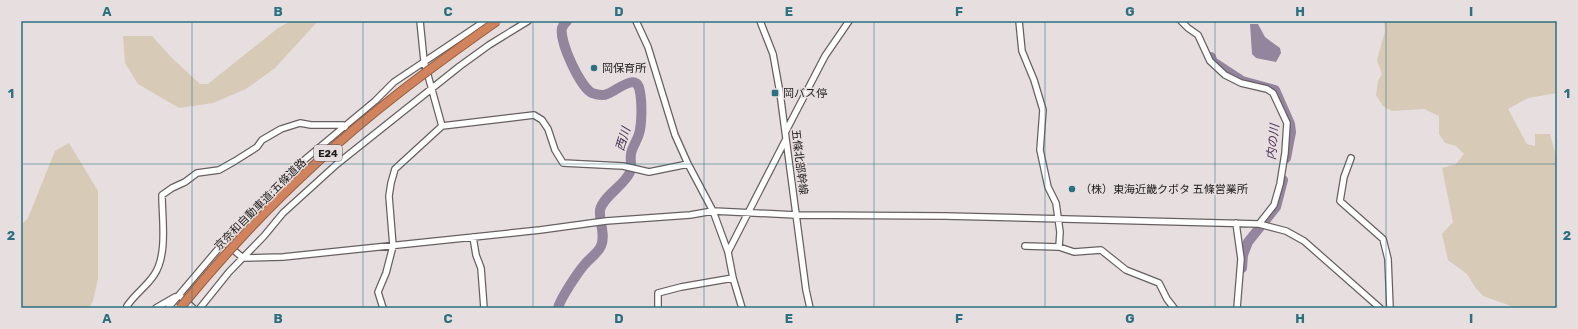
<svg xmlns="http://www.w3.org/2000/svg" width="1578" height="329" font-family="Rubik,'Noto Sans JP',sans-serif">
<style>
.green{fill:#d7cab6}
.water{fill:#94859e}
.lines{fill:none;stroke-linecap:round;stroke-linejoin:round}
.river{stroke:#94859e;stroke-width:10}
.minor-casing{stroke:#676061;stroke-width:8}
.minor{stroke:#fff;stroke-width:5.5}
.highway-bridge-casing{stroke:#925f45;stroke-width:10;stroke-linecap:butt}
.highway-bridge{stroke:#d0835c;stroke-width:8}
.grid{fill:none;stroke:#2c7081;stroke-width:1;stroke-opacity:0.55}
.poi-dot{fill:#2c7081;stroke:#e7dfdf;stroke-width:1.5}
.labels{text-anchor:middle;stroke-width:3;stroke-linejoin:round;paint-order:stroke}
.shield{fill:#e7dfdf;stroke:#5a5656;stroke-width:1}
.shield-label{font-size:10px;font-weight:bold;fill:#1e1b1b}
.poi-label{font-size:11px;fill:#1e1b1b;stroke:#e7dfdf;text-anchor:start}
.street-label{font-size:11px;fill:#1e1b1b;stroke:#e7dfdf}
.water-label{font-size:12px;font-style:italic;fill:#493157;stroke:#e7dfdf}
.neatline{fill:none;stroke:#2c7081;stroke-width:1.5}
.grid-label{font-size:13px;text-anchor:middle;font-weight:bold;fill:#2c7081}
</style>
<rect width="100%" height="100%" fill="#e7dfdf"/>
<path class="green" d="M 291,21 L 318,21 L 275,68 L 246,89 L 213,103 L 179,108 L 138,84 L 125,63 L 123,36 L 152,36 L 171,57 L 200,84 L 208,84 L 278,28 Z
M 1384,21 L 1557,21 L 1557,93 L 1528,98 L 1508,109 L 1527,144 L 1535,146 L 1535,134 L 1550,134 L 1557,160 L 1557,308 L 1517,308 L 1483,296 L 1475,287 L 1467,274 L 1448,260 L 1442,234 L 1453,222 L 1442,168 L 1456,164 L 1464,154 L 1456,146 L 1445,143 L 1439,134 L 1439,116 L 1424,109 L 1392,111 L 1383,106 L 1376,95 L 1378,81 L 1382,74 L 1377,60 L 1385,31 Z
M 69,143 L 98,191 L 98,279 L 93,301 L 89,308 L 21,308 L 21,225 L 28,218 L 55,151 Z"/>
<path class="water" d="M 1250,24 L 1258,24 L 1265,37 L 1280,48 L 1281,53 L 1276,62 L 1256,58 L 1252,54 Z"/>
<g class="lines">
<path class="river" d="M 1211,57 L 1213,62 L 1242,81 L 1275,90 L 1290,124 L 1291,132 L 1286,158
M 1242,268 L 1243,255 L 1248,242 L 1276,207 L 1283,180
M 558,308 C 560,299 578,272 585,264 C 590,258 598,253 601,246 C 606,235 599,222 600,210 C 603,196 625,185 630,172 C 632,167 630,159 631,154 C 632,147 637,141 639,134 C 642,124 642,103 640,92 C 637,70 616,92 607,94 C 603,96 595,94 592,93 C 580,87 559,41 562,28 C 563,25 565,23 567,21"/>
<g class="minor-casing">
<path id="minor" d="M 636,21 L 648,47 L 675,135 L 688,164 L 713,211 L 728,252 L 733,278 L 742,308
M 760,21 L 773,54 L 780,93 L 806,290 L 810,308
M 1019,21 L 1022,51 L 1034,80 L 1043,110 L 1040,150 L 1048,187 L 1056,203 L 1060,232 L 1059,247
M 1181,21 L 1188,28 L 1198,35 L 1210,61 L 1225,75 L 1241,83 L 1267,89 L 1273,93 L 1287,123 L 1285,153 L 1280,184 L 1274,205 L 1259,224
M 442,126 L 534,115 L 542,120 L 548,129 L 555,150 L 563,163 L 623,166 L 649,172 L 688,164
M 786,131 L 825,56 L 849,21
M 1351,158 L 1344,177 L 1340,201 L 1383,239 L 1388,259 L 1390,308
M 1236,223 L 1241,259 L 1237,308
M 473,237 L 476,255 L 481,268 L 484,308
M 224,242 L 243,258 L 283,257 L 540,230 L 606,221 L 690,215 L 713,211 L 796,215 L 945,216 L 1259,224 L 1286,231 L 1304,241 L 1380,308
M 1025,246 L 1059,247 L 1074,252 L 1101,250 L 1126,270 L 1159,283 L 1167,299 L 1174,308
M 728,252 L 786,139
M 179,295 L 193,308
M 128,308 L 127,306 C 135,294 147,286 154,275 C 168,255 162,218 162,195 L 172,188 L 185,182 L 197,173 L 219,170 L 235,161 L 257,147 L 262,140 L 281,129 L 300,123 L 311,125 L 343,125 L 345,127
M 156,308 L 175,297
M 168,308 L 224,242 L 303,161 L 375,101 L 394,82 L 485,21
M 200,308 L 229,272 L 264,236 L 283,213 L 337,164 L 460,66 L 489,45 L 528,21
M 383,308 L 378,292 L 386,273 L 393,246 L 389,196 L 391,183 L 395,169 L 442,126 L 424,61 L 420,21
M 658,308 L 658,293 L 681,287 L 733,278"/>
</g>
<use href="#minor" class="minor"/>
<g class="highway-bridge-casing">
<path id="highway-bridge" d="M 180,308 C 221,258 264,211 312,167 C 369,113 433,66 497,21"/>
</g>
<use href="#highway-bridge" class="highway-bridge"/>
</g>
<path class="grid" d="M 192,21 L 192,308M 363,21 L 363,308M 533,21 L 533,308M 704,21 L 704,308M 874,21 L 874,308M 1045,21 L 1045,308M 1215,21 L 1215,308M 1386,21 L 1386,308M 21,164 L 1557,164"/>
<g class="poi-dot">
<circle cx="594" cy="68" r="4"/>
<rect x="771" y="89" width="8" height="8" rx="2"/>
<circle cx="1072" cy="189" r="4"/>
</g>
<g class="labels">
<rect class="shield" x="314" y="145" width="28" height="16" rx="3"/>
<g class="shield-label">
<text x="328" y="157">E24</text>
</g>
<g class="poi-label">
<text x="602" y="72">岡保育所</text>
<text x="783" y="97">岡バス停</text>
<text x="1080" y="193">（株）東海近畿クボタ 五條営業所</text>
</g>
<g class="street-label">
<text transform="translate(800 162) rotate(83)" y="4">五條北部幹線</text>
<text transform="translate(260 204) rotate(-45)" y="4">京奈和自動車道;五條道路</text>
</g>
<g class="water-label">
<text transform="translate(623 139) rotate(-73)" y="4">西川</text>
<text transform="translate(1273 142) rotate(-84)" y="4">内の川</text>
</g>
</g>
<rect width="1578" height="329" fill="none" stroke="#e7dfdf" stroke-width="44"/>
<rect x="22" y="22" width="1534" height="285" class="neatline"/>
<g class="grid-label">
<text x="107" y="16">A</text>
<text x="278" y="16">B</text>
<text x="448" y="16">C</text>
<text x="619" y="16">D</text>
<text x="789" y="16">E</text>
<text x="959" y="16">F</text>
<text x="1130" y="16">G</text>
<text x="1300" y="16">H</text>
<text x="1471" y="16">I</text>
<text x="11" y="98">1</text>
<text x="1567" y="98">1</text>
<text x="11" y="240">2</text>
<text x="1567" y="240">2</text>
<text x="107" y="323">A</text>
<text x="278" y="323">B</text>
<text x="448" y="323">C</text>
<text x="619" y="323">D</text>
<text x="789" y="323">E</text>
<text x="959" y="323">F</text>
<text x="1130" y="323">G</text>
<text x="1300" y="323">H</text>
<text x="1471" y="323">I</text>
</g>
</svg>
